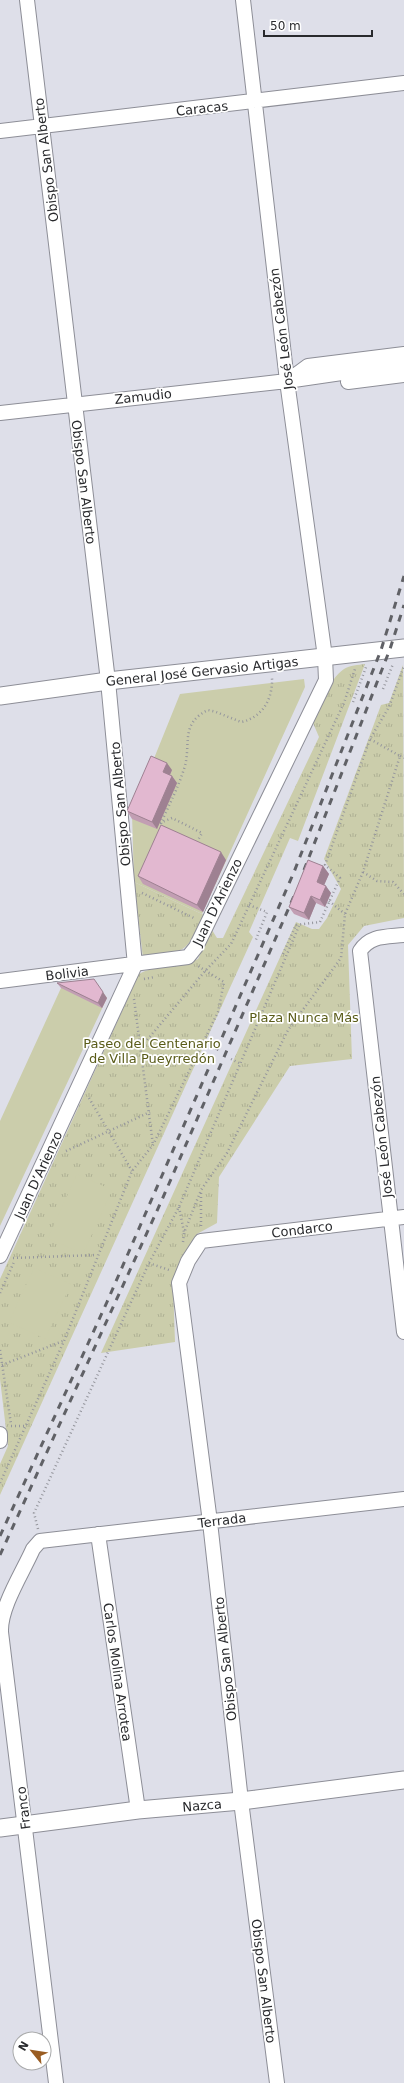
<svg xmlns="http://www.w3.org/2000/svg" width="404" height="2083" font-family="'DejaVu Sans',sans-serif">
<style>
.park{fill:url(#park-tufts)}
.pitch{fill:#cbcdab}
.lines{fill:none;stroke-linecap:round;stroke-linejoin:round}
.minor-casing{stroke:#8d8e97;stroke-width:16}
.tertiary-casing{stroke:#8d8e97;stroke-width:19}
.path{stroke:#95969d;stroke-width:2.5;stroke-dasharray:1 3;stroke-linecap:butt}
.minor{stroke:#fff;stroke-width:14}
.tertiary{stroke:#fff;stroke-width:17}
.rail{stroke:#606166;stroke-width:3;stroke-dasharray:7 7;stroke-linecap:butt}
.wall{fill:#c29eb3}
.shaded-wall{fill:#9e8192}
.building{fill:#e2b8d0;stroke:#9e8192}
.labels{text-anchor:middle;stroke-width:3.5;stroke-linejoin:round;paint-order:stroke}
.street-label{font-size:13px;fill:#292a2d;stroke:#fff}
.park-label{font-size:13px;fill:#5a5c19;stroke:#fff}
</style>
<defs>
<pattern id="park-tufts" width="24" height="20" patternUnits="userSpaceOnUse"><rect width="24" height="20" fill="#cbcdab"/><path d="M3 7l-1-3M5 7V3M7 7l1-3M15 17l-1-3M17 17v-4M19 17l1-3" fill="none" stroke="#aeb093"/></pattern>
</defs>
<rect width="100%" height="100%" fill="#dedfe9"/>
<path class="park" d="M 365,664 L 298,841 L 290,838 L 249,932 L 253,937 L 0,1495 L 0,1464 L 8,1446 L 0,1379 L 0,1279 L 139,974 C 157,964 179,968 198,959 L 212,930 L 217,938 L 223,938 L 319,737 L 313,723 C 321,706 328,680 344,669 C 350,665 358,665 365,664 Z
M 403,665 L 404,918 L 364,926 L 348,945 L 352,1059 L 290,1066 L 219,1177 L 217,1223 L 197,1234 L 177,1269 L 173,1285 L 175,1342 L 101,1353 L 296,922 L 312,929 L 319,929 L 327,918 L 341,889 L 324,859 L 381,705 L 389,703 Z
M 134,882 L 204,915 C 185,956 186,950 143,958 Z"/>
<path class="pitch" d="M 304,679 L 305,687 L 202,914 L 134,882 L 132,813 L 180,694 Z
M 97,984 L 107,998 L 0,1226 L 0,1121 L 61,988 Z
M 77,1174 L 112,1190 L 83,1254 L 48,1238 Z
M 34,1268 L 71,1284 L 45,1339 L 9,1322 Z"/>
<g class="lines">
<g class="minor-casing">
<path id="minor" d="M 27,0 L 108,681 L 135,965
M 0,131 L 404,83
M 289,380 L 308,366 L 404,354
M 348,382 L 404,375
M 0,413 L 287,381 L 404,364
M 404,935 C 386,937 370,935 360,951 L 404,1332
M 0,981 L 188,957 L 196,947 L 326,680 L 325,657 L 287,381 L 243,0
M 0,1256 L 135,965
M 0,1434 L 0,1441
M 98,1534 L 138,1810
M 56,2083 L 1,1632 C 0,1607 23,1572 33,1549 L 40,1541 L 404,1499
M 277,2083 L 241,1801 L 210,1522 L 179,1283 L 188,1261 L 201,1241 L 404,1217"/>
</g>
<g class="tertiary-casing">
<path id="tertiary" d="M 0,696 L 108,681 L 404,648
M 0,1828 L 138,1810 L 241,1801 L 404,1780"/>
</g>
<path class="path" d="M 383,689 L 393,664
M 353,702 L 366,667
M 400,756 L 404,758
M 160,823 L 172,818 L 202,833 L 197,842 L 199,843
M 162,828 L 161,823 C 169,805 178,788 184,769 C 192,745 179,724 208,710 L 216,712 L 241,722 C 262,718 273,699 272,678
M 363,872 L 377,881 L 393,882 L 404,894
M 142,893 L 196,919
M 329,901 L 345,914
M 249,905 L 267,912 L 255,942
M 283,954 L 296,925 L 320,922 L 340,878 L 325,865 L 370,739 L 389,707 L 404,666
M 144,979 L 155,977
M 134,999 L 153,1145
M 142,1046 L 206,970 L 231,944 L 344,703 L 355,669
M 231,1059 L 239,1063
M 89,1098 L 132,1171
M 66,1151 L 150,1112
M 201,1193 L 201,1228
M 179,1207 L 184,1232
M 183,1242 L 184,1233 L 201,1190 L 227,1153 L 288,1030 L 341,958 L 345,914 L 363,872 L 400,756 L 370,739
M 13,1258 L 97,1255
M 149,1263 L 169,1270
M 0,1293 L 14,1262
M 0,1350 L 11,1424
M 2,1365 L 63,1341
M 11,1426 L 25,1426
M 0,1483 L 64,1341 L 132,1171 L 153,1145 L 218,1012 L 224,982 L 198,966
M 38,1529 L 34,1513 L 149,1263 L 179,1207 L 299,926"/>
<use href="#minor" class="minor"/>
<use href="#tertiary" class="tertiary"/>
<path class="rail" d="M 304,870 L 390,649 L 404,605
M 0,1536 L 107,1302 L 294,872 L 381,650 L 404,576
M 0,1555 L 161,1202 L 294,896"/>
</g>
<path class="wall" d="M 172,770 L 170,775 L 172,776 L 177,783 L 157,829 L 132,819 L 127,811 Z
M 226,860 L 203,912 L 143,884 L 138,876 Z
M 323,866 L 329,874 L 324,885 L 331,893 L 325,907 L 316,903 L 309,920 L 294,914 L 289,907 Z
M 57,983 L 107,998 L 102,1008 L 61,988 Z"/>
<path class="shaded-wall" d="M 167,763 L 172,770 L 168,779 L 163,772 Z
M 172,776 L 177,783 L 157,829 L 152,822 Z
M 221,852 L 226,860 L 203,912 L 197,905 Z
M 323,866 L 329,874 L 322,890 L 317,882 Z
M 326,886 L 331,893 L 325,907 L 320,900 Z
M 311,896 L 316,903 L 309,920 L 304,913 Z
M 103,992 L 107,998 L 102,1008 L 98,1003 Z"/>
<path class="building" d="M 151,756 L 167,763 L 163,772 L 172,776 L 152,822 L 127,811 Z
M 161,825 L 221,852 L 197,905 L 138,876 Z
M 308,860 L 323,866 L 317,882 L 326,886 L 320,900 L 311,896 L 304,913 L 289,907 Z
M 94,979 L 103,992 L 98,1003 L 57,983 Z"/>
<g class="labels">
<g class="street-label">
<text transform="translate(202 108) rotate(-6)" y="5">Caracas</text>
<text transform="translate(46 160) rotate(-97)" y="5">Obispo San Alberto</text>
<text transform="translate(281 329) rotate(-97)" y="5">José León Cabezón</text>
<text transform="translate(143 396) rotate(-6)" y="5">Zamudio</text>
<text transform="translate(84 482) rotate(83)" y="5">Obispo San Alberto</text>
<text transform="translate(202 671) rotate(-6)" y="5">General José Gervasio Artigas</text>
<text transform="translate(120 804) rotate(-95)" y="5">Obispo San Alberto</text>
<text transform="translate(217 902) rotate(-64)" y="5">Juan D’Arienzo</text>
<text transform="translate(67 973) rotate(-7)" y="5">Bolivia</text>
<text transform="translate(381 1137) rotate(-96)" y="5">José León Cabezón</text>
<text transform="translate(38 1175) rotate(-65)" y="5">Juan D’Arienzo</text>
<text transform="translate(302 1229) rotate(-7)" y="5">Condarco</text>
<text transform="translate(222 1520) rotate(-7)" y="5">Terrada</text>
<text transform="translate(225 1659) rotate(-96)" y="5">Obispo San Alberto</text>
<text transform="translate(118 1672) rotate(82)" y="5">Carlos Molina Arrotea</text>
<text transform="translate(202 1805) rotate(-5)" y="5">Nazca</text>
<text transform="translate(23 1808) rotate(-97)" y="5">Franco</text>
<text transform="translate(264 1981) rotate(83)" y="5">Obispo San Alberto</text>
</g>
<g class="park-label">
<text x="304" y="1022">Plaza Nunca Más</text>
<text x="152" y="1048">Paseo del Centenario<tspan x="152" dy="15">de Villa Pueyrredón</tspan></text>
</g>
</g>
<g transform="translate(32 2051) rotate(300)"><circle r="19" fill="#ffffff" stroke="#a9aaab"/>
<path d="M0-3L7 15L0 10L-7 15Z" fill="#9a5d22"/>
<text y="-6" font-size="11" font-weight="bold" text-anchor="middle" fill="#292a2d">N</text>
</g>
<path d="M264 30v6h108v-6" fill="none" stroke="#292a2d" stroke-width="2"/>
<text x="270" y="30" font-size="12" fill="#292a2d" stroke="#ffffff" stroke-width="3" paint-order="stroke">50 m</text>
</svg>
